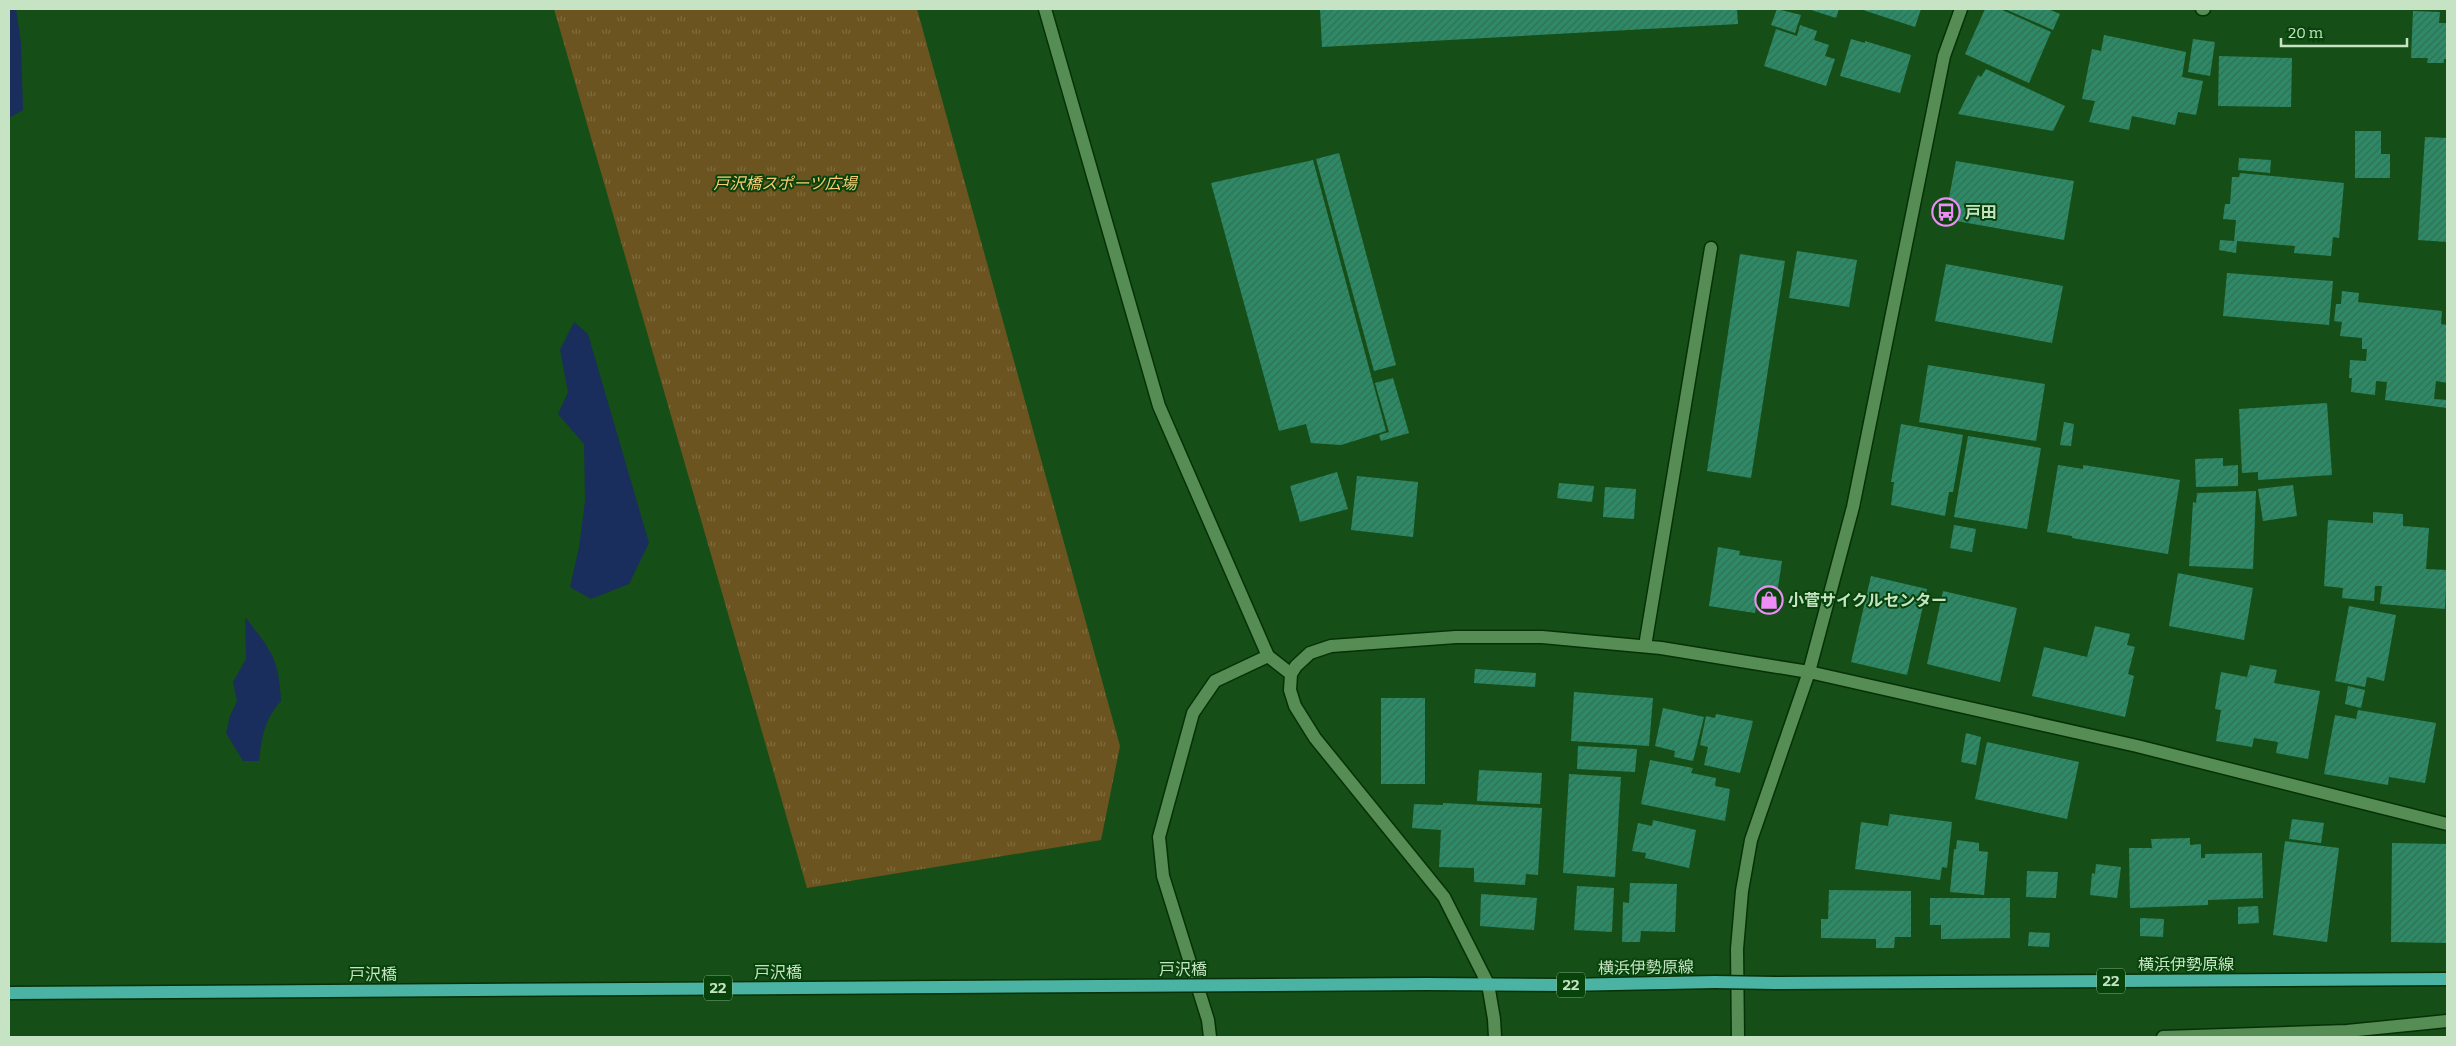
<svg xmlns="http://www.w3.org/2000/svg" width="2456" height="1046" font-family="Bitter,'Noto Sans JP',serif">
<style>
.park{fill:url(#park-tufts)}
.water{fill:#192e5c}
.building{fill:url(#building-hatch)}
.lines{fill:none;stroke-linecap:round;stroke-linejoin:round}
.minor-casing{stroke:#063107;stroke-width:15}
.major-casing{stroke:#063107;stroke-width:15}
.minor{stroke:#568d54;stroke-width:12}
.major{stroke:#4ab3a3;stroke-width:12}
.major-bridge-casing{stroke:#063107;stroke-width:15;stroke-linecap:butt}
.major-bridge{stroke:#4ab3a3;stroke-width:12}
.labels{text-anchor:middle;stroke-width:4;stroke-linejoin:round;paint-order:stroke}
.shield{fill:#08430b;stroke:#8db38c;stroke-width:1}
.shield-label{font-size:15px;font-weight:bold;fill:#c6e3c4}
.park-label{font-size:16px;font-style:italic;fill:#f8cd76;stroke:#08430b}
.poi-label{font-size:16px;font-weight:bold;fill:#c6e3c4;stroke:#08430b;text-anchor:start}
.street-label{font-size:16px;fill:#c6e3c4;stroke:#08430b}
</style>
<defs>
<pattern id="park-tufts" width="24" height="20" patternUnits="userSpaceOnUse" patternTransform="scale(1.25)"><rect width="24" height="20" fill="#6c5420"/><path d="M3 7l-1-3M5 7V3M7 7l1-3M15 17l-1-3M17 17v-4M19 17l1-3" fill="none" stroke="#806c3f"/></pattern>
<pattern id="building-hatch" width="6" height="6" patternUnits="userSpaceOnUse" patternTransform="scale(1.25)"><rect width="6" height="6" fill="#2e8a66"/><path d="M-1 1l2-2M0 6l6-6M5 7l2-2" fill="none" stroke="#336e55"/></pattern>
</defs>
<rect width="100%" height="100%" fill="#164e17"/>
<path class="park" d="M 554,9 L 917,9 L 1120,746 L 1101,840 L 807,888 Z"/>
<path class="water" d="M 9,9 L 16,9 L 21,43 L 23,110 L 9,118 Z
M 574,322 L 588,334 L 649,543 L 629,584 L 591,599 L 570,587 L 579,547 L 585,501 L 584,444 L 558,414 L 568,392 L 560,350 Z
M 245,617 C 271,650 279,658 281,701 C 264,720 262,736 259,761 L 243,761 L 226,733 L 230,716 L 237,701 L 233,682 L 246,659 Z"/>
<path class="building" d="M 1320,9 L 1737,9 L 1738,24 L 1322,47 Z
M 1777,9 L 1801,15 L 1795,33 L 1771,25 Z
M 1808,9 L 1839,9 L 1836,18 Z
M 1860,9 L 1921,9 L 1915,27 Z
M 1985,9 L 2000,9 L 2051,32 L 2029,83 L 1965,54 Z
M 2005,9 L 2048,9 L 2060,14 L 2053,30 Z
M 2413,11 L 2440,12 L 2439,23 L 2447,23 L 2447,59 L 2444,59 L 2444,63 L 2427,63 L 2428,58 L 2411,58 Z
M 1800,25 L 1817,31 L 1814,40 L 1829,45 L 1825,56 L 1835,59 L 1826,86 L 1764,66 L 1776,29 L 1797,36 Z
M 2104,35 L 2186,52 L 2182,77 L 2203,81 L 2196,115 L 2178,112 L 2175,125 L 2132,116 L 2129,130 L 2089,122 L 2095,101 L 2082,99 L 2092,49 L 2101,51 Z
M 1851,39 L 1865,43 L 1865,41 L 1911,55 L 1900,93 L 1840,76 Z
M 2193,39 L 2215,42 L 2210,76 L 2188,72 Z
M 2219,56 L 2292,58 L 2291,107 L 2218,106 Z
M 1986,69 L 2065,106 L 2053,131 L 1958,114 L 1978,75 L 1981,77 Z
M 2355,131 L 2381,131 L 2381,154 L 2390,154 L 2390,178 L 2355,178 Z
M 2425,137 L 2447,138 L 2447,242 L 2418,240 Z
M 1339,153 L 1396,365 L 1374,371 L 1316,159 Z
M 2239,158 L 2271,160 L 2270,173 L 2238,170 Z
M 1313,160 L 1386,431 L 1341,445 L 1311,443 L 1306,424 L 1279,431 L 1211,183 Z
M 1956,161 L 2074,181 L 2064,240 L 1945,219 Z
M 2240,173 L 2344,183 L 2339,238 L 2333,237 L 2331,256 L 2294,253 L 2295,246 L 2237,241 L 2236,253 L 2219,250 L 2220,240 L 2234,241 L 2236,220 L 2223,219 L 2225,204 L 2230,204 L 2232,177 L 2239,177 Z
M 1797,251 L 1857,260 L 1849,307 L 1789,298 Z
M 1740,254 L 1785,261 L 1751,478 L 1707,471 Z
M 1946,264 L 2063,286 L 2052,343 L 1935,321 Z
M 2227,273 L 2333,281 L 2329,325 L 2223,316 Z
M 2342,291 L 2359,293 L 2358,302 L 2442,311 L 2441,324 L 2447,325 L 2447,383 L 2436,381 L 2434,399 L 2447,400 L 2447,408 L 2385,400 L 2387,382 L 2376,381 L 2375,395 L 2351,392 L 2352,378 L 2349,378 L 2350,360 L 2366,361 L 2367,349 L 2362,349 L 2362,338 L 2340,336 L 2342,322 L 2334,321 L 2336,304 L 2341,304 Z
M 1928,365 L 2045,384 L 2036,441 L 1919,422 Z
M 1393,378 L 1409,433 L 1381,441 L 1379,435 L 1389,432 L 1375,383 Z
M 2327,403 L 2332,475 L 2258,480 L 2258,472 L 2242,473 L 2239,409 Z
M 2064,422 L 2074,424 L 2071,446 L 2060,445 Z
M 1901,424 L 1963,435 L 1953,492 L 1949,492 L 1945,516 L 1891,505 L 1894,482 L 1891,482 Z
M 1968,436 L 2041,448 L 2027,529 L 1954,517 Z
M 2223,458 L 2223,466 L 2238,465 L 2238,486 L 2196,487 L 2195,459 Z
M 2058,465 L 2083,469 L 2083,465 L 2180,480 L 2168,554 L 2072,538 L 2072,536 L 2047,532 Z
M 1337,472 L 1348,509 L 1300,522 L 1290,486 Z
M 1357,476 L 1418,482 L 1413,537 L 1351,530 Z
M 1559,483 L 1594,486 L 1592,502 L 1557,498 Z
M 2293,485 L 2297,516 L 2263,521 L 2258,489 Z
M 1605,487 L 1636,489 L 1634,519 L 1603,517 Z
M 2256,491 L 2253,569 L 2189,566 L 2193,502 L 2196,503 L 2197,493 Z
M 2373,512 L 2403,514 L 2403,526 L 2429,528 L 2426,569 L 2447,570 L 2445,609 L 2380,604 L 2382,586 L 2375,586 L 2374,601 L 2342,598 L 2343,588 L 2324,586 L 2328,520 L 2373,523 Z
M 1954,525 L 1976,529 L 1972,552 L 1950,548 Z
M 1718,547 L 1740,551 L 1739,555 L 1782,561 L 1776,600 L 1757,598 L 1755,613 L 1709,606 Z
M 2178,573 L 2253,588 L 2244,640 L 2169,626 Z
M 1871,576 L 1927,589 L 1907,675 L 1851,662 Z
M 1943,591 L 2017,608 L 2000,682 L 1927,664 Z
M 2349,606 L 2396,615 L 2384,681 L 2367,677 L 2365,687 L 2335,681 Z
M 2095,626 L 2130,634 L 2127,645 L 2135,647 L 2128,674 L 2134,676 L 2125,717 L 2032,696 L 2044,647 L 2087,657 Z
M 2250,665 L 2277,670 L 2274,683 L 2320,691 L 2308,759 L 2276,753 L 2278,742 L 2254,738 L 2252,747 L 2216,741 L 2221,710 L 2215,709 L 2221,672 L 2247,677 Z
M 1475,669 L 1536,673 L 1535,687 L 1474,683 Z
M 2348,686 L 2365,690 L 2361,708 L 2345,704 Z
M 1574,692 L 1653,698 L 1649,746 L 1571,741 Z
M 1381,698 L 1425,698 L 1425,784 L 1381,784 Z
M 1663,708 L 1704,717 L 1693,761 L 1674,757 L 1675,751 L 1655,746 Z
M 2358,710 L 2436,723 L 2425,783 L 2389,777 L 2388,785 L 2324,774 L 2335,715 L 2356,719 Z
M 1716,714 L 1753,721 L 1740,773 L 1704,765 L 1708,747 L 1700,745 L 1706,716 L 1715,718 Z
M 1966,733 L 1981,737 L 1976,765 L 1961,762 Z
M 1987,742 L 2079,762 L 2067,819 L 1975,799 Z
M 1578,746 L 1637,749 L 1635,772 L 1577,769 Z
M 1650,760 L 1693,768 L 1691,773 L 1716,778 L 1715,786 L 1730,789 L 1725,821 L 1641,804 Z
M 1479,770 L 1542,773 L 1540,804 L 1477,801 Z
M 1569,774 L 1621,777 L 1615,877 L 1563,873 Z
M 1443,803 L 1542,808 L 1538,875 L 1526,874 L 1525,885 L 1474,882 L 1474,868 L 1439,867 L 1441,830 L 1412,828 L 1414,804 L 1443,805 Z
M 1890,814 L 1952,822 L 1947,868 L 1942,867 L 1940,880 L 1855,869 L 1861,822 L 1888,826 Z
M 2292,819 L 2324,823 L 2321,843 L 2289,839 Z
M 1653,820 L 1696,830 L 1689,868 L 1645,858 L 1646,853 L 1632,851 L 1638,823 L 1652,826 Z
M 2190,838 L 2190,845 L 2201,844 L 2201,858 L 2205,858 L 2205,854 L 2262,853 L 2263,898 L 2208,900 L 2208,905 L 2130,908 L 2129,848 L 2152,848 L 2151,839 Z
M 1957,840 L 1979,843 L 1979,851 L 1988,852 L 1984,895 L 1950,892 L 1954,849 L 1956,849 Z
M 2285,841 L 2339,848 L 2327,942 L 2273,935 Z
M 2392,843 L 2447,844 L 2447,943 L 2391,942 Z
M 2096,864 L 2121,867 L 2117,898 L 2090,895 L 2092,873 L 2095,874 Z
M 2027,871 L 2058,872 L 2056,898 L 2026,897 Z
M 1630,883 L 1677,884 L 1675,932 L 1641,931 L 1640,942 L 1622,942 L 1623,902 L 1629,903 Z
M 1577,886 L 1614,888 L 1612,932 L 1574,930 Z
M 1829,890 L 1911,891 L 1911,937 L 1895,937 L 1894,948 L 1876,948 L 1876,939 L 1821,938 L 1821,919 L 1828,919 Z
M 1481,894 L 1537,898 L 1534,930 L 1480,926 Z
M 1930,898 L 2010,898 L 2010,938 L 1941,939 L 1941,925 L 1930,925 Z
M 2258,906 L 2259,923 L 2238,924 L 2238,907 Z
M 2140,918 L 2164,919 L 2163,937 L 2140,936 Z
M 2029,932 L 2050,933 L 2049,947 L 2028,946 Z"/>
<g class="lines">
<g class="minor-casing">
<path id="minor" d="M 1045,9 L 1159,406 L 1268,656
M 2202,9 L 2204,9
M 1645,646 L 1711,248
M 1210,1037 L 1208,1020 L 1163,876 L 1159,837 L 1193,713 L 1215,681 L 1268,656 L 1291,674
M 1495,1037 L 1494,1019 L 1488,984 L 1444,897 L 1315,738 L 1295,706 L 1290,690 L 1291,674 L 1296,666 L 1310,653 L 1331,646 L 1456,637 L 1542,637 L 1661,648 L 1809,672 L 2137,746 L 2447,824
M 1738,1037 L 1737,949 L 1742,891 L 1751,840 L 1809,672 L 1853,507 L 1944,56 L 1961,9
M 2163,1037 L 2347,1031 L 2447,1021"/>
</g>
<g class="major-casing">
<path id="major" d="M 1775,983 L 2447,979
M 1427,984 L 1564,985 L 1715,982"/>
</g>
<use href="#minor" class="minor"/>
<use href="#major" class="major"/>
<g class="major-bridge-casing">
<path id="major-bridge" d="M 1715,982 L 1775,983
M 9,993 L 1427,984"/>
</g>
<use href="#major-bridge" class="major-bridge"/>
</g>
<defs>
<g id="bus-ring" transform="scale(1.4375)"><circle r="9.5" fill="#08430b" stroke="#ee8cf8" stroke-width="1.5"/><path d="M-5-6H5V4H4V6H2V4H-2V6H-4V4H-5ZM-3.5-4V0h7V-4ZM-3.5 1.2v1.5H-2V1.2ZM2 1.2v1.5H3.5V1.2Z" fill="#ee8cf8"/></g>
<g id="shop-ring" transform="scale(1.4375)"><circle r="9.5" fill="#08430b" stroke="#ee8cf8" stroke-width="1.5"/><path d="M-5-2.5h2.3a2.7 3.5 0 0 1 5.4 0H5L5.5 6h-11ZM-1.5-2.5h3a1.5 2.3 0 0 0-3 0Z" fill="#ee8cf8"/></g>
</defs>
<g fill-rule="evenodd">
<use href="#bus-ring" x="1946" y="212"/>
<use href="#shop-ring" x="1769" y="600"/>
</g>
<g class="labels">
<g class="shield">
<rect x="2097" y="968.5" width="28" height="25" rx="4"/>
<rect x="1557" y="972.5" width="28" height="25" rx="4"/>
<rect x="704" y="975.5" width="28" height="25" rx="4"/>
</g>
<g class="shield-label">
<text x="2111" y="986">22</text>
<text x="1571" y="990">22</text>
<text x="718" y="993">22</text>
</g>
<g class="park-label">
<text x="785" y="189">戸沢橋スポーツ広場</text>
</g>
<g class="poi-label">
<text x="1965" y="218">戸田</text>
<text x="1788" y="606">小菅サイクルセンター</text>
</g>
<g class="street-label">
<text x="2186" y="970">横浜伊勢原線</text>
<text transform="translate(1646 967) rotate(-1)" y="6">横浜伊勢原線</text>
<text x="1183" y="975">戸沢橋</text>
<text x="778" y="978">戸沢橋</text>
<text x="373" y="980">戸沢橋</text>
</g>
</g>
<rect width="2456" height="1046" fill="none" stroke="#c6e3c4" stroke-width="20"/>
<path d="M2281 38v8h126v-8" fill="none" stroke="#c6e3c4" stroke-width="2.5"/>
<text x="2288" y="38" font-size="15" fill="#c6e3c4" stroke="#08430b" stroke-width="4" paint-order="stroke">20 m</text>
</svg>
